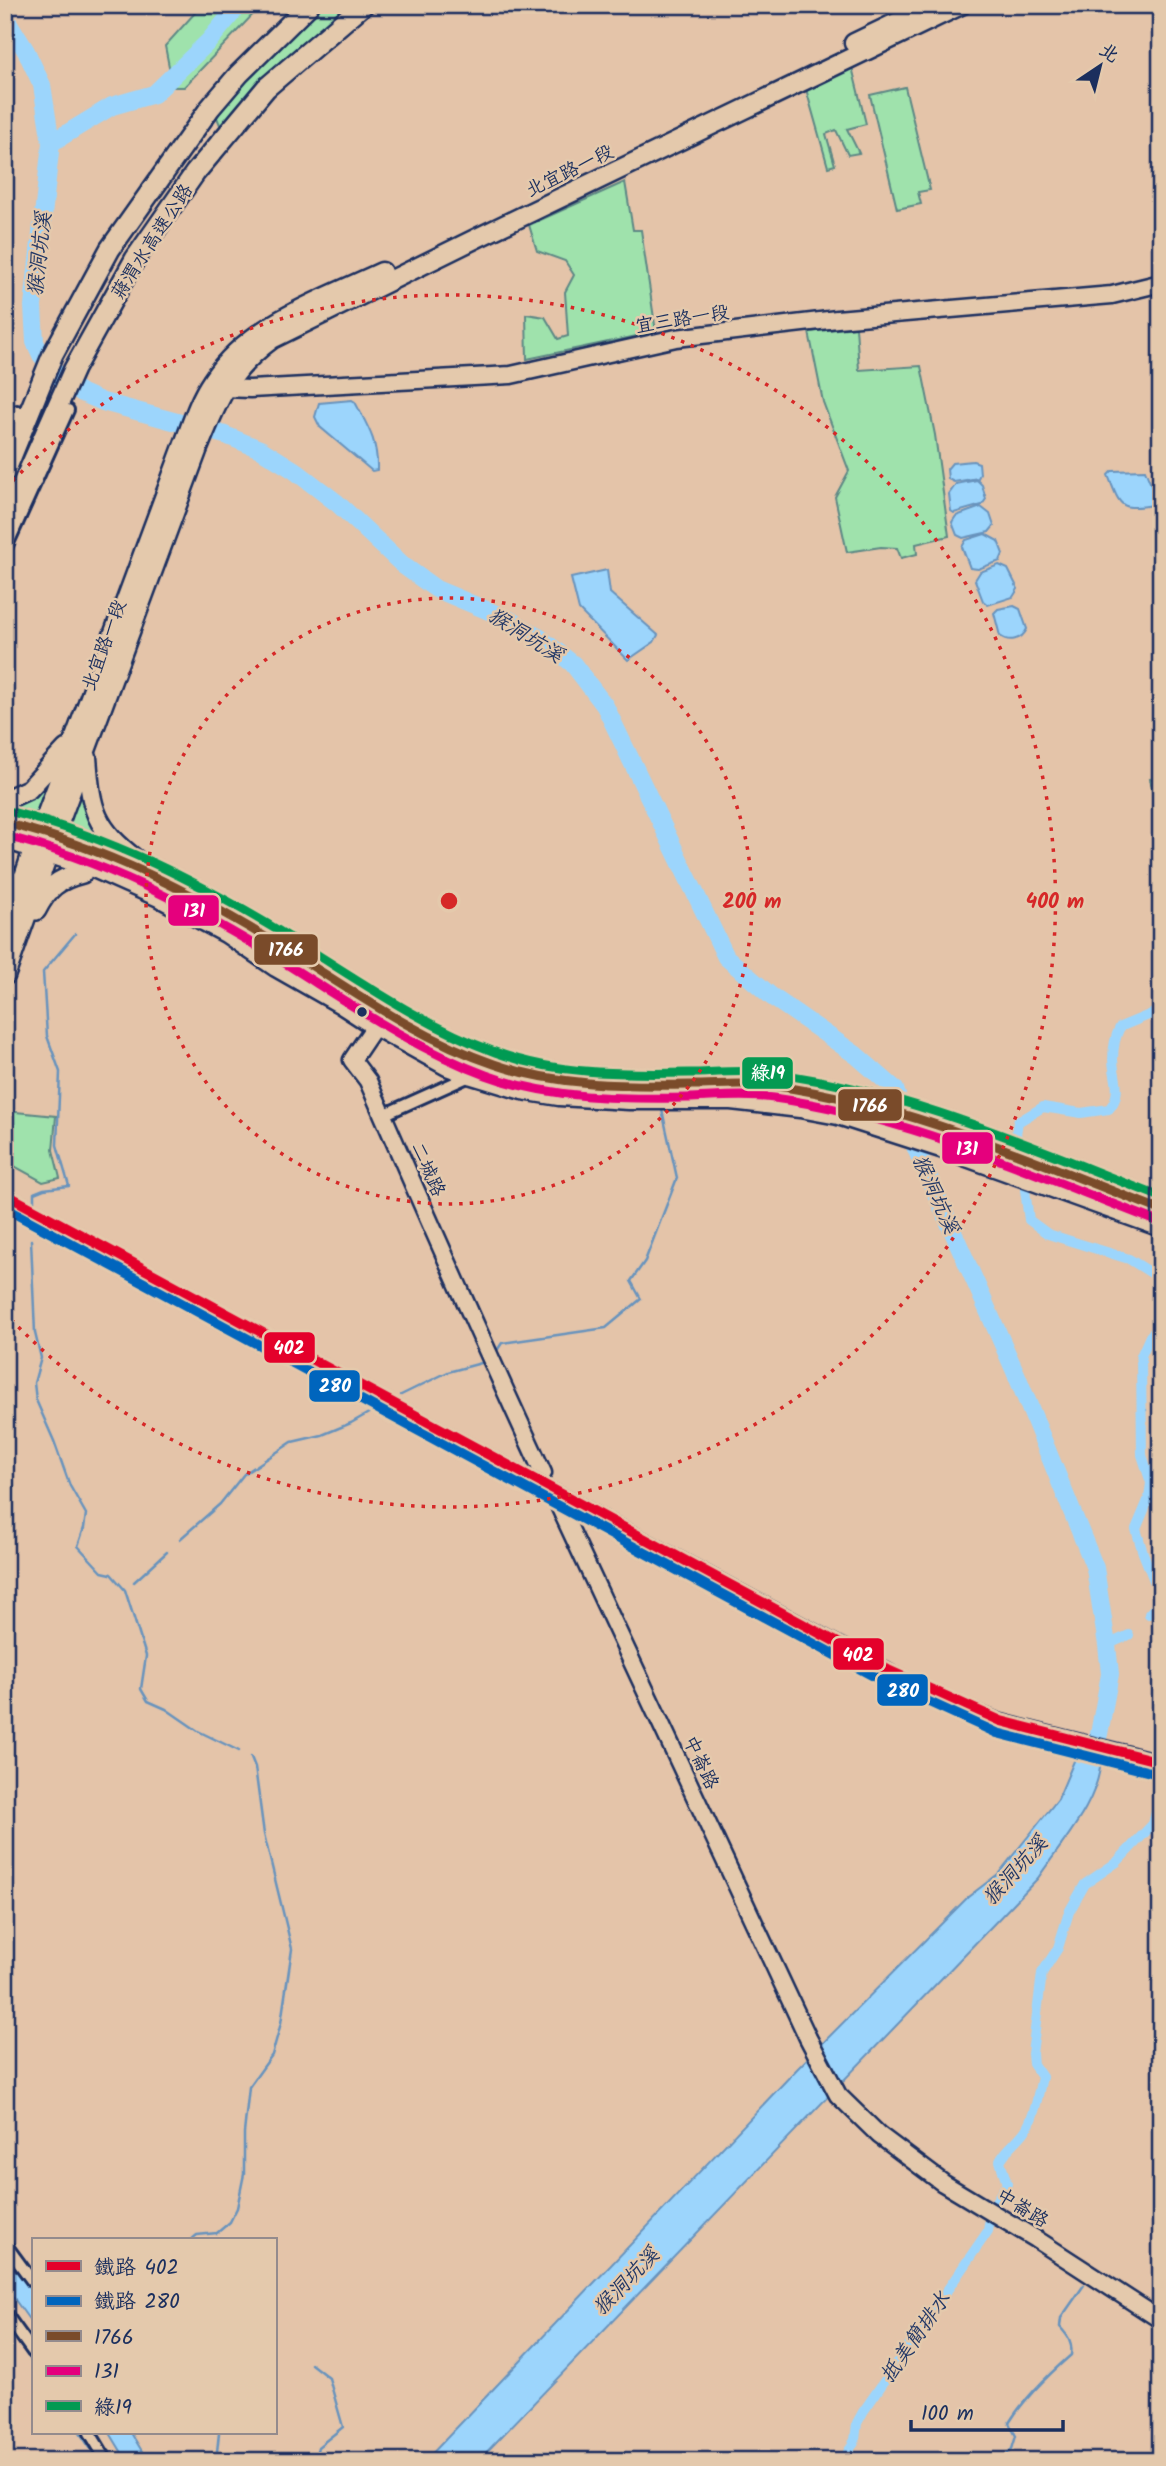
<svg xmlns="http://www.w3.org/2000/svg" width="1166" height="2466" font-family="Kalam,'LXGW WenKai TC',sans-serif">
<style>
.green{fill:#9fe2ac;stroke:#5d8885;stroke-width:2}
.water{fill:#9cd5fc;stroke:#6893bd;stroke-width:2}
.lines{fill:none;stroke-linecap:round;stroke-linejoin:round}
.stream{stroke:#6893bd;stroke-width:2.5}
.canal{stroke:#9cd5fc;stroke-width:10}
.river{stroke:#9cd5fc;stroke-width:18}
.street-casing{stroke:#1b2f5e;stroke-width:16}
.secondary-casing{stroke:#1b2f5e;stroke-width:21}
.primary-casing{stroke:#1b2f5e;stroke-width:23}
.highway-casing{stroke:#1b2f5e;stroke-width:24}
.street{stroke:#e4c9ac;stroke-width:10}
.secondary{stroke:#e4c9ac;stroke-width:16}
.primary{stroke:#e4c9ac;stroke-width:18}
.highway{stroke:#e4c9ac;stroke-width:19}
.rail-casing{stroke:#1b2f5e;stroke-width:5}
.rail{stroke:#e4c9ac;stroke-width:2.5;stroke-dasharray:8;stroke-linecap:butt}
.bus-1-casing{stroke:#e4c9ac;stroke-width:14}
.bus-2-casing{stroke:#e4c9ac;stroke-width:14}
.bus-3-casing{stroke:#e4c9ac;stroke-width:14}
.bus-1{stroke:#7a4b2a;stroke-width:9}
.bus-2{stroke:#e5007d;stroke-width:9}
.bus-3{stroke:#039a52;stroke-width:9}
.rail-1-casing{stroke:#e4c9ac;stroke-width:16}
.rail-2-casing{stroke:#e4c9ac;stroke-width:16}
.rail-1{stroke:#e4002b;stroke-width:10}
.rail-2{stroke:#0065bd;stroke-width:10}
.ring{fill:none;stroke:#d62828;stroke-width:3.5;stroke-dasharray:3.5 7}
.bus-dot{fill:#1b2f5e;stroke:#e4c9ac;stroke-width:2.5}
.labels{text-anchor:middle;stroke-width:5;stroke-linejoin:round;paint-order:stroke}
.street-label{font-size:19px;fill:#1b2f5e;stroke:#e4c9ac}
.water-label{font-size:21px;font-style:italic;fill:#213766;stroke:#e4c9ac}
.centre{fill:#d62828;stroke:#e4c9ac;stroke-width:3.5}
.ring-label{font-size:21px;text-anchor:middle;font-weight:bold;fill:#d62828;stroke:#e4c9ac;stroke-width:5;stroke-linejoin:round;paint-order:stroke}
.line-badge{stroke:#e4c9ac;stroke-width:2.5}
.badge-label{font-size:19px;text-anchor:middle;font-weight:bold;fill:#fff}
</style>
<rect width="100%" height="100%" fill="#e4c4a9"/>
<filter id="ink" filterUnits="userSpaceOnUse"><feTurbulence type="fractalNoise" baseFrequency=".0143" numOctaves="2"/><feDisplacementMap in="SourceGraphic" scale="14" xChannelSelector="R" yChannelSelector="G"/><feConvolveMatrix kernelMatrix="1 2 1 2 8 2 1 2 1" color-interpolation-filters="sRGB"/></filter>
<g filter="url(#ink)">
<path class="green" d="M 202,5 L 262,5 L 184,87 L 173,87 L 165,46 Z
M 319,5 L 351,5 L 221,127 L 215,113 L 285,37 Z
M 852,67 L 866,124 L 847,129 L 859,153 L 848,155 L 836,130 L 826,134 L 835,165 L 828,167 L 806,89 Z
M 905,87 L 930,190 L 918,192 L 921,204 L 897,209 L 870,95 Z
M 625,182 L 633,230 L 641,230 L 656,332 L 527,359 L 526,314 L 545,317 L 558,339 L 568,336 L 565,292 L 574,275 L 565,261 L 537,251 L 529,225 Z
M 856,327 L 859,370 L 921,366 L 935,435 L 949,536 L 916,544 L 917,554 L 901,558 L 897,548 L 881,547 L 847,552 L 835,497 L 849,471 L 823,402 L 809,332 Z
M 1161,777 L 1161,824 L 1150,779 Z
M 47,783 L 48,786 L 33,820 L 5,817 L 5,807 Z
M 80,790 L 85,811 L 100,840 L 97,844 L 62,830 Z
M 5,1111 L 56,1116 L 53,1150 L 60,1178 L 43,1182 L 5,1161 Z"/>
<path class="water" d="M 352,400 L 355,402 C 368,427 378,441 377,470 L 372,471 L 320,427 L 315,417 L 319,403 Z
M 973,461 L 979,463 L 980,474 L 978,478 L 954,482 L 948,479 L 947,469 L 952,463 Z
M 1145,470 L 1157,500 L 1155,505 C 1119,510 1121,508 1108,475 L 1112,471 Z
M 977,480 L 982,485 L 986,499 L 982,505 L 954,513 L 951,511 L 949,494 L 956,484 Z
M 981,507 L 990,514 L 994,526 L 989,532 L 963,538 L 957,535 L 952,522 L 956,516 Z
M 985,534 L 998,541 L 1003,554 L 1000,561 L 978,569 L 970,568 L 962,547 L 966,540 Z
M 999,565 L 1008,569 L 1018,589 L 1013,597 L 988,605 L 983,601 L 975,580 L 980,572 Z
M 607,570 L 610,593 L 658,635 L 654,642 L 628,660 L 579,610 L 571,578 Z
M 1014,606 L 1020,609 L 1027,629 C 1022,640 1009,643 1000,636 L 994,613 L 998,609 Z
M 1079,1749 L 1101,1757 C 1100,1802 1062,1842 1038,1878 L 478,2461 L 425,2461 L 797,2069 L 968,1897 L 998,1874 L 1058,1799 Z
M 5,2252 L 33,2291 L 33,2325 L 5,2286 Z
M 110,2433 L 131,2433 L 148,2461 L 127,2461 Z"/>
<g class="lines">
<path class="stream" d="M 34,1201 L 34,1193 L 44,1189 L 69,1186 L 57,1145 L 60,1072 L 47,1036 L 43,972 L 75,934
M 32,1224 L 33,1215
M 31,1240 L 35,1333 L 41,1358 L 34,1383 L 36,1400 L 54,1441 L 70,1486 L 86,1514 L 84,1528 L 78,1546 L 102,1572 L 111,1574 L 125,1590 L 146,1656 L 141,1689 L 148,1701 L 166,1709 L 198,1731 L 239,1751
M 496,1352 L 502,1343 L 606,1328 L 641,1299 L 631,1281 L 645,1261 L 677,1178 L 662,1110
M 401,1395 L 448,1372 L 485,1362
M 1154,1407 L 1161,1403
M 1140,1414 L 1146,1410
M 180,1539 L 220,1504 L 244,1474 L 292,1442 L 322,1435 L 351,1423 L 388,1402
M 134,1582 L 167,1552
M 191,2240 L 197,2235 L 217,2233 L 230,2222 L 237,2208 L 244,2174 L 244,2133 L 249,2087 L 272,2055 L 281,2023 L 292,1949 L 264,1834 L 255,1767 L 251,1757
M 5,2323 L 33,2363
M 311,2364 L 329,2378 L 343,2427 L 318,2447 L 314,2461
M 80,2433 L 99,2461
M 216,2461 L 219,2433
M 983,2461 L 993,2455 L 1005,2456 L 1012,2449 L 1016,2436 L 1009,2423 C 1025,2397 1048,2375 1071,2355 C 1073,2342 1068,2336 1060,2327 L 1061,2318 L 1084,2285"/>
<path class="canal" d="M 1022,1150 L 1016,1134 L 1018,1122 L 1043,1107 L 1081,1113 L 1109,1109 C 1123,1093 1114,1079 1113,1060 C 1113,1048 1115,1037 1120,1027 L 1161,1010
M 1025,1190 L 1029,1220 L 1048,1234 L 1129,1259 L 1161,1279
M 1161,1325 L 1150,1336 L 1141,1356 L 1142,1455 L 1151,1483 L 1149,1498 L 1136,1529 L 1143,1553 L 1161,1598
M 1149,1614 L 1161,1601
M 1107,1645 L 1129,1635
M 993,2206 L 1007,2184 L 1000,2161 C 1006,2149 1017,2142 1025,2131 C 1035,2116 1038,2095 1042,2077 L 1033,2064 L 1032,2054 L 1042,1973 L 1058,1948 L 1069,1912 L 1085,1884 L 1117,1862 L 1153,1824 L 1161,1793
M 843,2461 L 855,2440 L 857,2423 L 863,2412 L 988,2231 L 990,2217"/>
<path class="river" d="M 5,17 L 26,51 L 42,85 L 51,143 L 33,306 L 35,342 L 41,355 L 58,376 L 82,393 L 103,402 L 225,435 L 260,449 L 294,470 L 337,503 L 404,566 L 436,589 L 508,619 L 540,638 L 573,664 L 605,706 L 726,957 L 771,996 L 856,1055 L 895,1089 L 906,1126 L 1017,1376 L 1095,1568 L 1107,1645 L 1110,1674 L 1099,1734 L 1080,1774
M 51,143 L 112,106 L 154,94 L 209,41 L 239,5"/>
<g class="street-casing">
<path id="street" d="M 5,438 L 17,411
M 5,550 L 68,410
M 383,1115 L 472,1075
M 5,2244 L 33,2282
M 5,2313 L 33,2352
M 90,2433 L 107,2461"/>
</g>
<g class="secondary-casing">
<path id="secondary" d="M 217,384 L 224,388 L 250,389 L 511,375 L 676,338 L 837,319 L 1112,295 L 1161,283
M 383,1020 L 375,1026 L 352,1060 L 368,1081 C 425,1212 483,1343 543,1473
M 554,1495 L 808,2038 L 838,2095 L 879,2135 L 943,2183 L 1036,2239 L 1161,2320"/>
</g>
<g class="primary-casing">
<path id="primary" d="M 854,43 L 933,5
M 87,757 C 91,811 94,827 138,861
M 5,800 L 29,789 L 66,749
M 5,823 C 119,846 221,909 319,970 C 381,1009 445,1051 517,1072 C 576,1089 642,1086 702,1085 C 728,1084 752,1083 777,1086 C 910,1105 1036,1163 1161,1210
M 5,839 L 96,869 L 159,897 L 226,933 L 276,967 L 341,1004 L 375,1026 L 447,1066 L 472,1075 L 522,1090 L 559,1096 L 629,1100 L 731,1100 L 800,1108 L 838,1115 L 950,1151 L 1161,1227
M 34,848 L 184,444 C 192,423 199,400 212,381 C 249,324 322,300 382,272
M 48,853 L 197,451 C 217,402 228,371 272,339 L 479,237 L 961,5"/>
</g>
<g class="highway-casing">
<path id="highway" d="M 5,472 L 53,354 L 110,249 L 210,108 L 239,74 L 309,5
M 5,524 L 74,369 L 135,259 L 195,173 L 266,88 L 363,5
M 5,872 L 12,892 L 9,905
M 36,910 C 47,888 58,879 82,873
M 5,936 L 34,848
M 5,975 L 48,853"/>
</g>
<use href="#street" class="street"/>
<use href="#secondary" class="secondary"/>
<use href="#primary" class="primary"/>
<use href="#highway" class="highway"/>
<g class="rail-casing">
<path id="rail" d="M 5,1189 L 924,1683 L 1002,1715 L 1161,1755"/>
</g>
<use href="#rail" class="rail"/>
<g class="bus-1-casing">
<path id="bus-1" d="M 5,823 C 107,848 193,893 282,947 C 350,989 417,1038 494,1064 C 557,1086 623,1086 690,1085 C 719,1085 748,1082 777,1086 C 911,1105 1036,1162 1161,1210"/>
</g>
<g class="bus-2-casing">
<path id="bus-2" d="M 5,836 C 103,860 189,905 275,957 C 343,999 410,1047 486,1075 C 551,1099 619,1099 688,1098 C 716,1097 746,1094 774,1098 C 907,1116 1033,1174 1157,1221"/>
</g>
<g class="bus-3-casing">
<path id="bus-3" d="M 8,811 C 111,837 199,882 289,937 C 356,978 421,1025 495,1052 C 560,1076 629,1074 697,1073 C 724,1072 751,1070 778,1074 C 911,1092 1036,1149 1161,1197"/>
</g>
<use href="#bus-1" class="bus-1"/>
<use href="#bus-2" class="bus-2"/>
<use href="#bus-3" class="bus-3"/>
<g class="rail-1-casing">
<path id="rail-1" d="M 5,1194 L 888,1670 L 1001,1721 L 1161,1762"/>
</g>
<g class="rail-2-casing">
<path id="rail-2" d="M 5,1208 L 883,1681 L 997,1733 L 1158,1774"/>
</g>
<use href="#rail-1" class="rail-1"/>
<use href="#rail-2" class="rail-2"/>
</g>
</g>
<g class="ring">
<circle cx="449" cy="901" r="303"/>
<path d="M6 488A606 606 0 1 1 6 1314"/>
</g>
<circle class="bus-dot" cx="362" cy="1012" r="6"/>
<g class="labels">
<g class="street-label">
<text transform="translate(569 170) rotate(-26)" y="7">北宜路一段</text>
<text transform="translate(151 241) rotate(-57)" y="7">蔣渭水高速公路</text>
<text transform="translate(682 318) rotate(-9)" y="7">宜三路一段</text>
<text transform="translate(103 645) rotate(-70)" y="7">北宜路一段</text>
<text transform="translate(429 1169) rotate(66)" y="7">二城路</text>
<text transform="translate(702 1762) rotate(65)" y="7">中崙路</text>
<text transform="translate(1023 2207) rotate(31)" y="7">中崙路</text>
</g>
<g class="water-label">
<text transform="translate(39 254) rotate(-84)" y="7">猴洞坑溪</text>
<text transform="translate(526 635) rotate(32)" y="7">猴洞坑溪</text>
<text transform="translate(936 1194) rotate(66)" y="7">猴洞坑溪</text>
<text transform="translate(1015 1870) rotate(-48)" y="7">猴洞坑溪</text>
<text transform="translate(626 2281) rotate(-46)" y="7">猴洞坑溪</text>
<text transform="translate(915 2337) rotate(-55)" y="7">抵美簡排水</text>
</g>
</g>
<circle cx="449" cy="901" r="10" class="centre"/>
<g class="ring-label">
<text x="752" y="908">200 m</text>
<text x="1055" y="908">400 m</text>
</g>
<g class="line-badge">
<rect x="167" y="894" width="53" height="33" rx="7" fill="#e5007d"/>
<rect x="253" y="933" width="66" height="33" rx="7" fill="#7a4b2a"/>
<rect x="741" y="1056" width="53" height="34" rx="7" fill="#039a52"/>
<rect x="837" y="1088" width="66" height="34" rx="7" fill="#7a4b2a"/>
<rect x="941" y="1131" width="53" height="34" rx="7" fill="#e5007d"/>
<rect x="263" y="1331" width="53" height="33" rx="7" fill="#e4002b"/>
<rect x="308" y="1369" width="53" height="34" rx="7" fill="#0065bd"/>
<rect x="832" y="1637" width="53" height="34" rx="7" fill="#e4002b"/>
<rect x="876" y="1673" width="53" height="34" rx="7" fill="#0065bd"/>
</g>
<g class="badge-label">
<text x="194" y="917">131</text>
<text x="286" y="956">1766</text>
<text x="768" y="1079">綠19</text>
<text x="870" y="1112">1766</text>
<text x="967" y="1155">131</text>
<text x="289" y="1354">402</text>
<text x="335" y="1392">280</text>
<text x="858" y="1661">402</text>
<text x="903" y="1697">280</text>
</g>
<rect width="1166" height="2466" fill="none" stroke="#e4c9ac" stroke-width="28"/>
<rect x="14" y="14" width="1138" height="2438" fill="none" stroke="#1b2f5e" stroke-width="2.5" filter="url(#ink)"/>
<rect x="32" y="2238" width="245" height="196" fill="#e4c9ac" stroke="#948b8d" stroke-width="2"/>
<rect x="46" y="2261" width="35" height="10" fill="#e4002b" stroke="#948b8d" stroke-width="2"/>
<text x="94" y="2274" font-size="21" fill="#1b2f5e">鐵路 402</text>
<rect x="46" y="2296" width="35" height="10" fill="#0065bd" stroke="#948b8d" stroke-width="2"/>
<text x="94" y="2308" font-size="21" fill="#1b2f5e">鐵路 280</text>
<rect x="46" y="2331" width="35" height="10" fill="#7a4b2a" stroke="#948b8d" stroke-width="2"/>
<text x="94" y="2344" font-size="21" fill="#1b2f5e">1766</text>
<rect x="46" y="2366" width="35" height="10" fill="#e5007d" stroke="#948b8d" stroke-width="2"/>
<text x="94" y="2378" font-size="21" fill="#1b2f5e">131</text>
<rect x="46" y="2401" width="35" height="10" fill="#039a52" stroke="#948b8d" stroke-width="2"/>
<text x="94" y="2414" font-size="21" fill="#1b2f5e">綠19</text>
<g transform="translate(1100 66) rotate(35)" stroke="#e4c9ac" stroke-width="5" paint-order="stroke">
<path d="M0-5L12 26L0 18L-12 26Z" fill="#1b2f5e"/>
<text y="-10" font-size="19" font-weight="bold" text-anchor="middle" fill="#1b2f5e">北</text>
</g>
<path d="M911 2420v10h152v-10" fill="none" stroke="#1b2f5e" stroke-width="3.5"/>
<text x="921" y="2420" font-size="21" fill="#1b2f5e" stroke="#e4c9ac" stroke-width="5" paint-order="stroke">100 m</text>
</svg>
